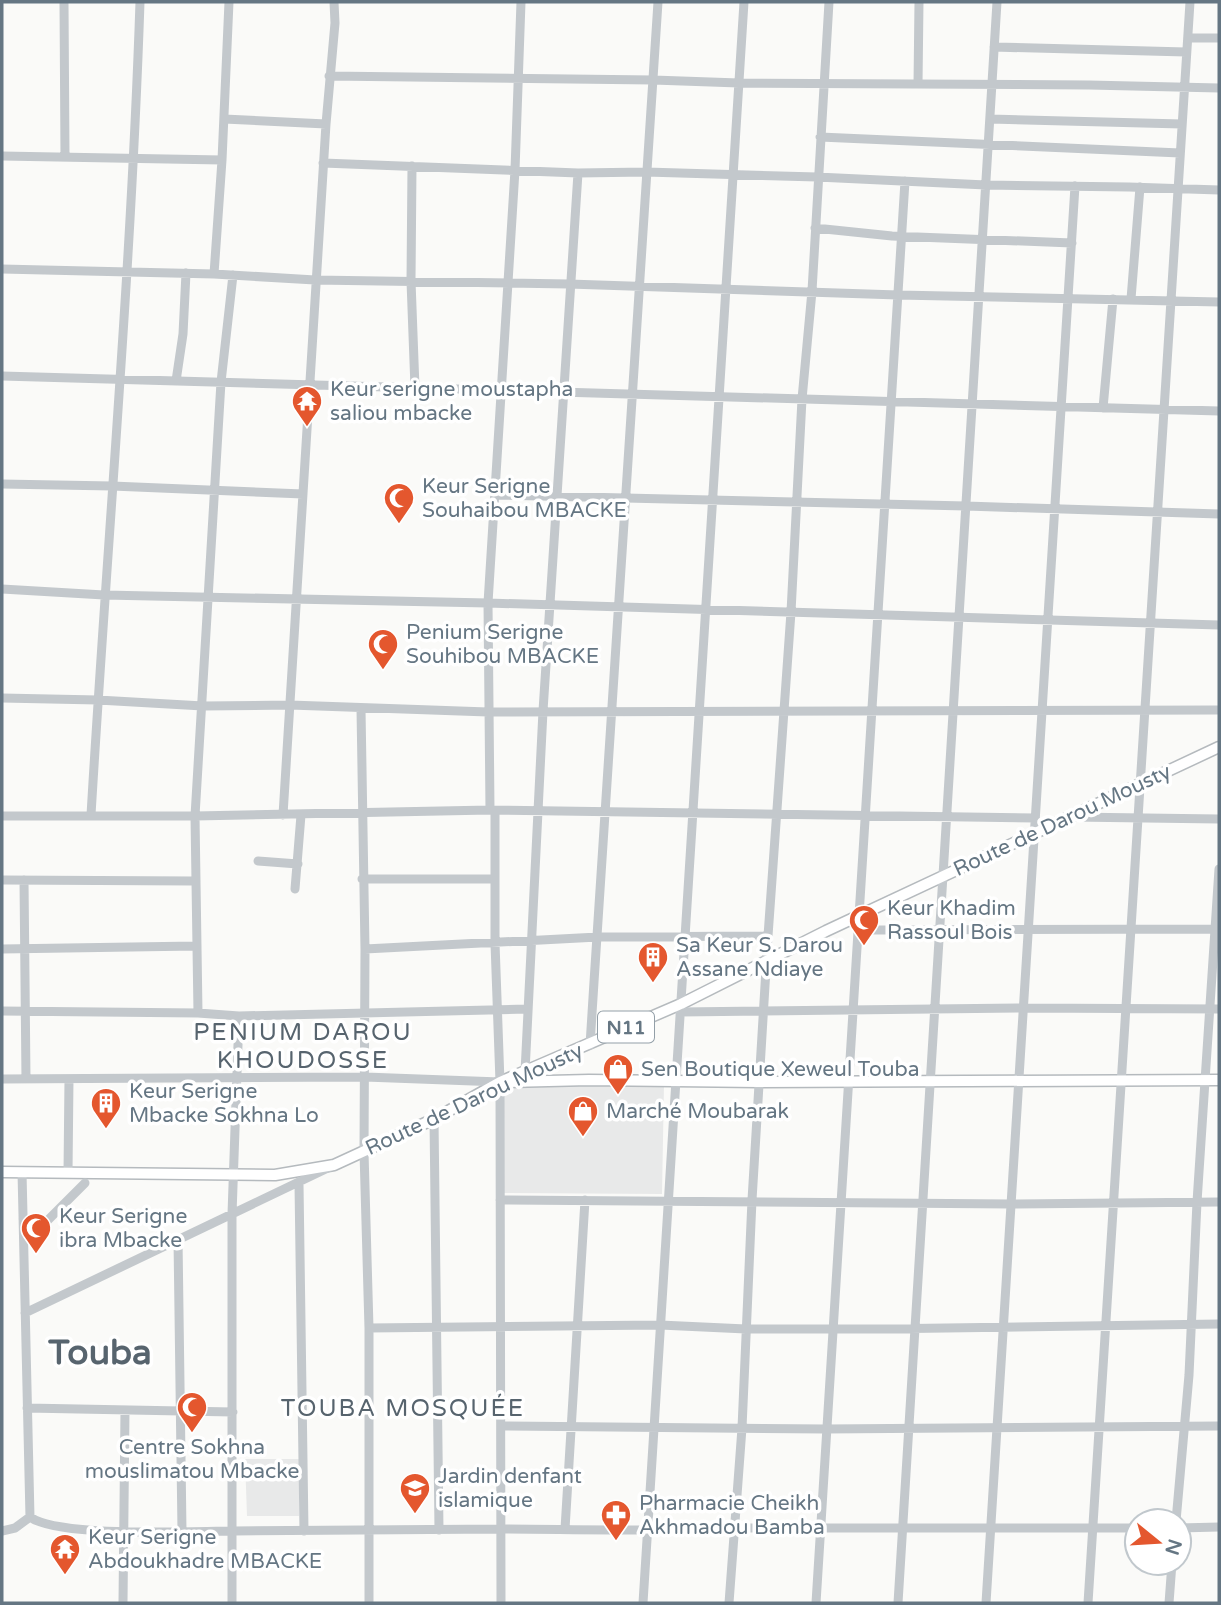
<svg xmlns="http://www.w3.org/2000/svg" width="1221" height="1605" font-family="'Varela Round',sans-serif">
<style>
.built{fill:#e8e9e9}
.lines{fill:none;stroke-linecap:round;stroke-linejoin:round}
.major-casing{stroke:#b5babe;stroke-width:13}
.minor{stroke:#c3c8cc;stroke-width:9}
.major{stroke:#fff;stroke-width:10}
.labels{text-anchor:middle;stroke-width:7;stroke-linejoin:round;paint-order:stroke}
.shield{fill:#fff;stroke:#939fa8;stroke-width:2}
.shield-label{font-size:19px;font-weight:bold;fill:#657683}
.poi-label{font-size:21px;fill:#657683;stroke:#fff;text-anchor:start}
.street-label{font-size:21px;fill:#657683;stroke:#fff}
.quarter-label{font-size:24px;letter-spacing:2px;fill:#57646e;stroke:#fff}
.town-label{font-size:35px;font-weight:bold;fill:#57646e;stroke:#fff}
</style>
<rect width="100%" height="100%" fill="#fafaf8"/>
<path class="built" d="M 504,1083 L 664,1084 L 662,1194 L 502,1193 Z
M 245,1459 L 299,1459 L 299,1516 L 247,1516 Z"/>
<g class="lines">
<g class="major-casing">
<path id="major" d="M 507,1082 L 589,1080 L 759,1082 L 1219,1080
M 2,1172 L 275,1175 L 334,1165 L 434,1119 L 500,1082 L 681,1004 L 826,931 L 1219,747"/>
</g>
<path class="minor" d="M 64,2 L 65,157
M 1188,38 L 1219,38
M 994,47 L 1186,52
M 329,76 L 653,80 L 739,83 L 1089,85 L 1219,88
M 918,84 L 919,2
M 224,119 L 326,124
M 990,119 L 1182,124
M 820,137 L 1180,153
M 2,156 L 222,160
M 323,163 L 578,173 L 646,172 L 817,177 L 986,185 L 1129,187 L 1219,190
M 412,166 L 411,281 L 415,388
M 815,228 L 892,236 L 1072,243
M 2,269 L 214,274 L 315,280 L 569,284 L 898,295 L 1219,302
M 214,274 L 222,160 L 229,2
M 1131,299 L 1140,187
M 2,376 L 1219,411
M 176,381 L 183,334 L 186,273
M 1103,408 L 1113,299
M 2,484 L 112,486 L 303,494
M 495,495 L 966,506 L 1219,514
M 2,589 L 104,595 L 488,603 L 1219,625
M 2,698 L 98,700 L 203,706 L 290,705 L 488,712 L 1219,710
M 361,709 L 365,949 L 364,1152 L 369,1328 L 369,1603
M 490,810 L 488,603 L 515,170 L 521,2
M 495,811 L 495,943 L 500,1082 L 501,1603
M 91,815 C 107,544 131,273 140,2
M 283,815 L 326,124 L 335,23 L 334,2
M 2,816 L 195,816 L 490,810 L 1035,818
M 1072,817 L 1219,819
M 258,861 L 298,864
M 362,879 L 495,879
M 2,880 L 194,881
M 24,880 L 26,1079
M 295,889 L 301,815
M 858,930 L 1219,929
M 2,949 L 196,946
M 365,949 L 598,937 L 768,936
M 2,1011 L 198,1013 L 239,1016 L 526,1009
M 680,1012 L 1024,1008 L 1219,1009
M 198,1013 L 195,816 L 221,382 L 233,275
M 590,1045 C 612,697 635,349 658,2
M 525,1072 L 543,711 L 578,173
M 2,1079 L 365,1077 L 500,1082
M 434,1119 L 439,1530
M 22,1172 L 30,1517
M 68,1172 L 69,1079
M 299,1184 L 304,1531
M 500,1200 L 1011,1204 L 1219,1202
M 23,1219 L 44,1224 L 85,1183
M 178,1239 L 182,1531
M 25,1313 L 330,1167
M 369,1328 L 660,1325 L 746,1329 L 875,1329 L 1219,1324
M 27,1408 L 233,1412
M 502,1426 L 826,1429 L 1219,1426
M 1176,1521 L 1189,1375 L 1197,1202 L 1219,869
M 1179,1528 L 1219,1527
M 565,1529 L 585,1200
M 2,1531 L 15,1528 L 30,1517 C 59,1538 193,1531 234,1531 C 323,1530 412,1529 500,1529 C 566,1529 631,1532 697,1528 L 1137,1528
M 123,1603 L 125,1410
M 232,1603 L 232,1214 L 239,1016
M 643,1603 L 744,2
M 729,1603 L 742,1428 L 752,1200 L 768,936 L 791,612 L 802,399 L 812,291 L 829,2
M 816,1603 L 905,181
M 898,1603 L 997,2
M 986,1603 L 1075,186
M 1088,1603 L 1190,2
M 1169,1603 L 1172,1563"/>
<use href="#major" class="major"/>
</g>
<defs>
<g id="temple-pin" transform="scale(1.575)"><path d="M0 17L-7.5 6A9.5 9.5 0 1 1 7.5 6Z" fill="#e4572e" stroke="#fff"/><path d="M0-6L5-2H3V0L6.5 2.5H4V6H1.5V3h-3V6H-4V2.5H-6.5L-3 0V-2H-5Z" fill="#fff"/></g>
<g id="mosque-pin" transform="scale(1.575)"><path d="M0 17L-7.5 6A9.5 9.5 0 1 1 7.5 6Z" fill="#e4572e" stroke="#fff"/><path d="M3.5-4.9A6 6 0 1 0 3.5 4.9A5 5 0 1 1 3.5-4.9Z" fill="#fff"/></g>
<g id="building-pin" transform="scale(1.575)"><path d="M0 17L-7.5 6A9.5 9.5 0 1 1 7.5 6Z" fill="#e4572e" stroke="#fff"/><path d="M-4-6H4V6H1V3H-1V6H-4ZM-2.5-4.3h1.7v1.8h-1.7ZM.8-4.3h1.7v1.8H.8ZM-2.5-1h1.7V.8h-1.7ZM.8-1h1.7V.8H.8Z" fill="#fff"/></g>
<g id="shop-pin" transform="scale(1.575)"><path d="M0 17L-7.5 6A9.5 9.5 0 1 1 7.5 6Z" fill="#e4572e" stroke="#fff"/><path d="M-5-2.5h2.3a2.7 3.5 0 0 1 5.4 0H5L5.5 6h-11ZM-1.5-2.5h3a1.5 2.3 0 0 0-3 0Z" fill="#fff"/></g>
<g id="school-pin" transform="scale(1.575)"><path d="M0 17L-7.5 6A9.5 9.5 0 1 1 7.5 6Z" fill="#e4572e" stroke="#fff"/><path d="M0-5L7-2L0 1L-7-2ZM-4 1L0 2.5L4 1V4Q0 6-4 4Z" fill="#fff"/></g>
<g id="pharmacy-pin" transform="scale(1.575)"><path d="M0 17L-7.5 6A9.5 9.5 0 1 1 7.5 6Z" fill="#e4572e" stroke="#fff"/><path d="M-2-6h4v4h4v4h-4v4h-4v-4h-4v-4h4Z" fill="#fff"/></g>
</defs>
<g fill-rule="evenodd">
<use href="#temple-pin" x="307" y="401"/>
<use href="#mosque-pin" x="399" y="498"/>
<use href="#mosque-pin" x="383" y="644"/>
<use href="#mosque-pin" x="864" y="920"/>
<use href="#building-pin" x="653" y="957"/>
<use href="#shop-pin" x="618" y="1069"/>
<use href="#building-pin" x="106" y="1103"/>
<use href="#shop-pin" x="583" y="1111"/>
<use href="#mosque-pin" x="36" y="1228"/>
<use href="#mosque-pin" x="192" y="1407"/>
<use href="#school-pin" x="415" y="1488"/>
<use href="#pharmacy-pin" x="616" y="1515"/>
<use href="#temple-pin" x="65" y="1549"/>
</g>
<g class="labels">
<rect class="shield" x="598" y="1011.5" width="56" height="31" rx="5"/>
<g class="shield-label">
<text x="626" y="1034">N11</text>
</g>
<g class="poi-label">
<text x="330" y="396">Keur serigne moustapha<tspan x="330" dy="24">saliou mbacke</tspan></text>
<text x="422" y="493">Keur Serigne<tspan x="422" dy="24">Souhaibou MBACKE</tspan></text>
<text x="406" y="639">Penium Serigne<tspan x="406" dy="24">Souhibou MBACKE</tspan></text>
<text x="887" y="915">Keur Khadim<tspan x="887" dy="24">Rassoul Bois</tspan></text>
<text x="676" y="952">Sa Keur S. Darou<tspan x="676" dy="24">Assane Ndiaye</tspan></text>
<text x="641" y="1076">Sen Boutique Xeweul Touba</text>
<text x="129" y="1098">Keur Serigne<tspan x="129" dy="24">Mbacke Sokhna Lo</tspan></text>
<text x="606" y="1118">Marché Moubarak</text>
<text x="59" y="1223">Keur Serigne<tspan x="59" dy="24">ibra Mbacke</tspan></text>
<text x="192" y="1454" text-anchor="middle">Centre Sokhna<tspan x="192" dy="24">mouslimatou Mbacke</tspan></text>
<text x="438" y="1483">Jardin denfant<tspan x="438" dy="24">islamique</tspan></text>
<text x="639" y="1510">Pharmacie Cheikh<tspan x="639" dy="24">Akhmadou Bamba</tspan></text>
<text x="88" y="1544">Keur Serigne<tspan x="88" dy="24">Abdoukhadre MBACKE</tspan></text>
</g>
<g class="street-label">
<text transform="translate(1062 820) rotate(-25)" y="7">Route de Darou Mousty</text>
<text transform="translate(474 1099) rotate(-25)" y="7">Route de Darou Mousty</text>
</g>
<g class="quarter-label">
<text x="303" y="1040">PENIUM DAROU<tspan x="303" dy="28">KHOUDOSSE</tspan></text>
<text x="403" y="1416">TOUBA MOSQUÉE</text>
</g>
<g class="town-label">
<text x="100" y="1364">Touba</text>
</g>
</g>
<rect width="1221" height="1605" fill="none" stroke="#657683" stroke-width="7"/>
<g transform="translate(1158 1542) rotate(108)"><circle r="33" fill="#ffffff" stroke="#c1c8cd" stroke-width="2"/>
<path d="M0-5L12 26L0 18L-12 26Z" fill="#e4572e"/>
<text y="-10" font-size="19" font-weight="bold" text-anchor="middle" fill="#657683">N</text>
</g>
</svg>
